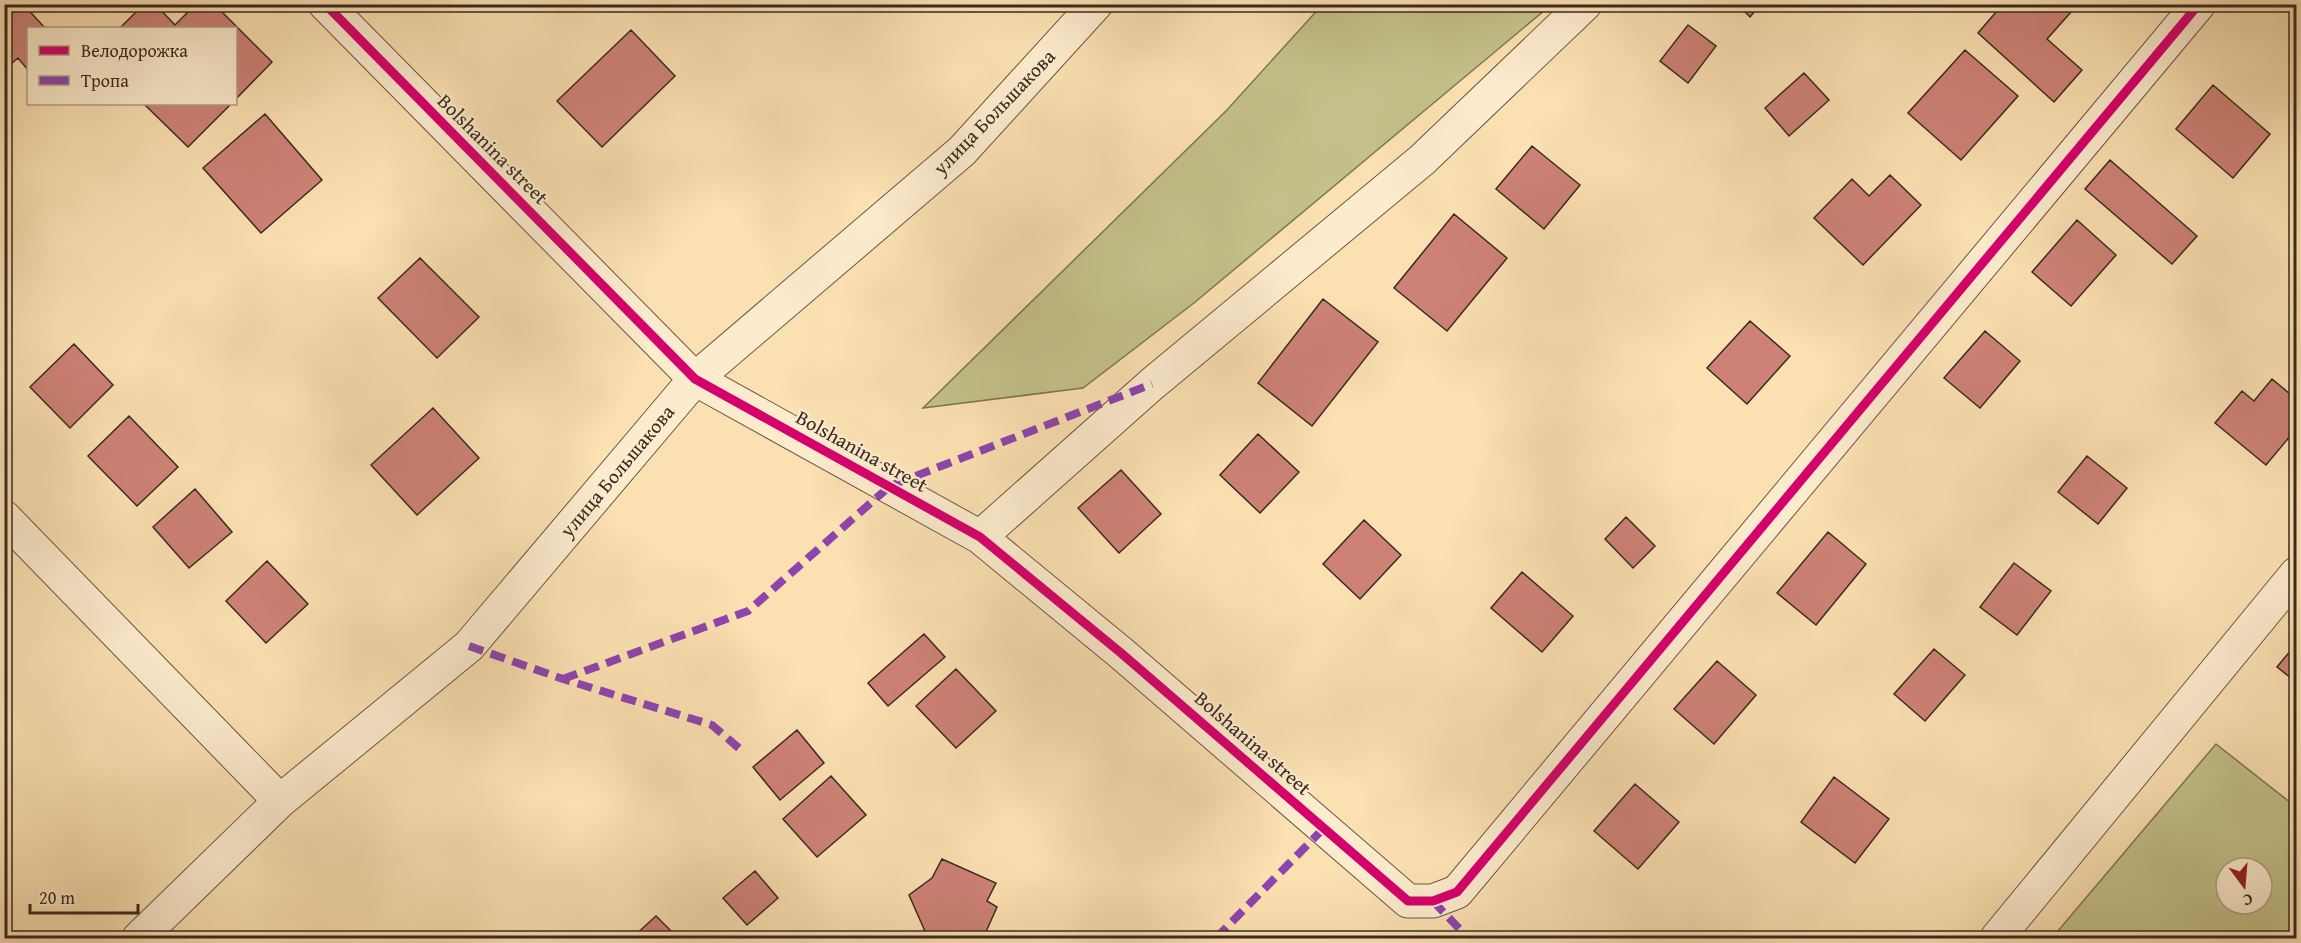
<svg xmlns="http://www.w3.org/2000/svg" width="2301" height="943" font-family="'Gentium Book Plus',serif">
<style>
.green{fill:#c3c189;stroke:#7e7654;stroke-width:1.5;fill-rule:evenodd}
.building{fill:#ce8277;stroke:#392a20;stroke-width:1.5}
.lines{fill:none;stroke-linecap:round;stroke-linejoin:round}
.street-casing{stroke:#6a5844;stroke-width:35}
.street{stroke:#fcebcd;stroke-width:33}
.quiet{stroke:#8e44ad;stroke-width:8;stroke-dasharray:15 8;stroke-linecap:butt}
.cycleway-casing{stroke:#fcebcd;stroke-width:13}
.cycleway{stroke:#d6006c;stroke-width:9}
.labels{text-anchor:middle;stroke-width:4.5;stroke-linejoin:round;paint-order:stroke}
.street-label{font-size:20px;fill:#392a20;stroke:#fcebcd}
</style>
<rect width="100%" height="100%" fill="#fbe0b2"/>
<filter id="stains"><feTurbulence type="fractalNoise" baseFrequency=".00333" numOctaves="4"/><feColorMatrix values="0 0 0 0 .2 0 0 0 0 .09 0 0 0 0 .02 0 0 0 .5 -.17"/></filter>
<radialGradient id="worn" r=".72"><stop offset=".6" stop-color="#630" stop-opacity="0"/><stop offset="1" stop-color="#630" stop-opacity=".3"/></radialGradient>
<path class="green" d="M 1323,4 L 1551,5 L 1194,303 L 1083,388 L 923,408 L 1226,111 Z
M 2216,744 L 2296,807 L 2296,938 L 2052,938 ZM 2226,868 L 2262,868 L 2262,904 L 2226,904 Z"/>
<path class="building" d="M 23,4 L 45,28 L 28,28 L 28,70 L 18,58 L 4,70 L 4,20 Z
M 144,4 L 155,4 L 175,25 L 196,4 L 214,4 L 272,62 L 236,99 L 236,28 L 120,28 Z
M 1737,4 L 1761,4 L 1750,17 Z
M 2003,4 L 2062,4 L 2071,12 L 2047,39 L 2082,70 L 2054,102 L 1978,33 Z
M 1688,25 L 1716,46 L 1688,83 L 1660,61 Z
M 631,30 L 675,76 L 602,147 L 557,101 Z
M 1965,50 L 2018,96 L 1961,160 L 1908,113 Z
M 1804,73 L 1829,100 L 1789,136 L 1765,108 Z
M 2213,85 L 2270,134 L 2233,178 L 2176,129 Z
M 144,104 L 231,104 L 188,147 Z
M 265,114 L 322,180 L 261,233 L 203,168 Z
M 1532,146 L 1580,185 L 1544,229 L 1496,189 Z
M 2110,160 L 2197,236 L 2172,264 L 2085,189 Z
M 1890,175 L 1921,205 L 1863,265 L 1814,218 L 1852,179 L 1869,196 Z
M 1454,214 L 1507,258 L 1447,331 L 1394,288 Z
M 2077,220 L 2116,255 L 2071,306 L 2032,272 Z
M 420,258 L 479,317 L 437,358 L 378,298 Z
M 1323,299 L 1378,342 L 1312,426 L 1258,383 Z
M 4,315 L 12,322 L 4,330 Z
M 1750,321 L 1790,356 L 1747,404 L 1707,368 Z
M 1985,331 L 2020,361 L 1980,408 L 1944,378 Z
M 74,344 L 113,385 L 70,428 L 30,387 Z
M 2272,379 L 2296,399 L 2296,429 L 2266,465 L 2215,423 L 2242,391 L 2254,401 Z
M 433,408 L 479,458 L 417,515 L 371,465 Z
M 129,416 L 178,467 L 137,506 L 88,456 Z
M 1258,434 L 1299,472 L 1260,513 L 1220,475 Z
M 2087,456 L 2127,488 L 2098,524 L 2058,492 Z
M 1121,470 L 1161,514 L 1119,553 L 1078,508 Z
M 195,489 L 232,532 L 189,568 L 153,527 Z
M 1626,517 L 1655,546 L 1633,568 L 1605,539 Z
M 1364,520 L 1401,555 L 1360,599 L 1323,564 Z
M 1828,532 L 1866,564 L 1816,625 L 1777,593 Z
M 267,561 L 308,604 L 266,643 L 226,601 Z
M 2014,563 L 2051,591 L 2017,635 L 1980,607 Z
M 1522,572 L 1573,616 L 1542,652 L 1491,608 Z
M 924,634 L 945,657 L 888,706 L 868,683 Z
M 2296,644 L 2296,682 L 2277,667 Z
M 1934,649 L 1965,675 L 1925,721 L 1894,694 Z
M 1717,661 L 1756,695 L 1714,744 L 1674,709 Z
M 956,669 L 996,711 L 956,748 L 916,706 Z
M 797,730 L 824,763 L 780,800 L 753,767 Z
M 831,776 L 866,815 L 817,857 L 783,819 Z
M 1834,777 L 1889,819 L 1855,863 L 1801,822 Z
M 1635,784 L 1679,822 L 1638,869 L 1594,831 Z
M 942,859 L 996,883 L 987,901 L 997,907 L 985,934 L 975,938 L 955,938 L 954,936 L 948,938 L 928,938 L 909,895 L 932,878 Z
M 755,871 L 778,898 L 747,925 L 723,898 Z
M 656,916 L 674,934 L 670,938 L 632,938 Z"/>
<g class="lines">
<g class="street-casing">
<path id="street" d="M 325,4 L 695,379 L 980,537 L 1121,653 L 1408,901 L 1433,901 L 1457,892 L 2199,4
M 4,517 L 280,801
M 980,537 L 1152,384 L 1422,160 L 1585,4
M 139,938 L 280,801 L 469,646 L 695,379 L 962,151 L 1096,4
M 1997,938 L 2296,574"/>
</g>
<use href="#street" class="street"/>
<path class="quiet" d="M 469,646 L 563,679 L 712,725 L 741,750
M 563,679 L 748,611 L 890,486 L 1152,384
M 1433,901 L 1468,938
M 1216,938 L 1324,828"/>
<g class="cycleway-casing">
<path id="cycleway" d="M 325,4 L 695,379 L 980,537 L 1121,653 L 1408,901 L 1433,901 L 1457,892 L 2199,4"/>
</g>
<use href="#cycleway" class="cycleway"/>
</g>
<g class="labels">
<g class="street-label">
<text transform="translate(994 112) rotate(-46)" y="7">улица Большакова</text>
<text transform="translate(493 149) rotate(45)" y="7">Bolshanina street</text>
<text transform="translate(862 451) rotate(29)" y="7">Bolshanina street</text>
<text transform="translate(617 471) rotate(-50)" y="7">улица Большакова</text>
<text transform="translate(1253 743) rotate(41)" y="7">Bolshanina street</text>
</g>
</g>
<rect width="2301" height="943" fill="none" stroke="#fbe0b2" stroke-width="24"/>
<rect x="6" y="6" width="2289" height="931" fill="none" stroke="#392a20" stroke-width="3"/>
<rect x="12" y="12" width="2277" height="919" fill="none" stroke="#392a20" stroke-width="1.5"/>
<rect x="27" y="27" width="210" height="78" fill="#fcebcd" stroke="#ae9e88" stroke-width="1.5"/>
<rect x="39" y="46" width="30" height="9" fill="#d6006c" stroke="#ae9e88" stroke-width="1.5"/>
<text x="81" y="57" font-size="18" fill="#392a20">Велодорожка</text>
<rect x="39" y="76" width="30" height="9" fill="#8e44ad" stroke="#ae9e88" stroke-width="1.5"/>
<text x="81" y="87" font-size="18" fill="#392a20">Тропа</text>
<g transform="translate(2244 886) rotate(164)"><circle r="28" fill="#fcebcd" stroke="#ae9e88" stroke-width="1.5"/>
<path d="M0-4.5L10 22L0 15L-10 22Z" fill="#8f2418"/>
<text y="-9" font-size="16" font-weight="bold" text-anchor="middle" fill="#392a20">С</text>
</g>
<path d="M30 904v9h108v-9" fill="none" stroke="#392a20" stroke-width="3"/>
<text x="39" y="904" font-size="18" fill="#392a20" stroke="#fcebcd" stroke-width="4.5" paint-order="stroke">20 m</text>
<rect width="100%" height="100%" filter="url(#stains)"/>
<rect width="100%" height="100%" fill="url(#worn)"/>
</svg>
